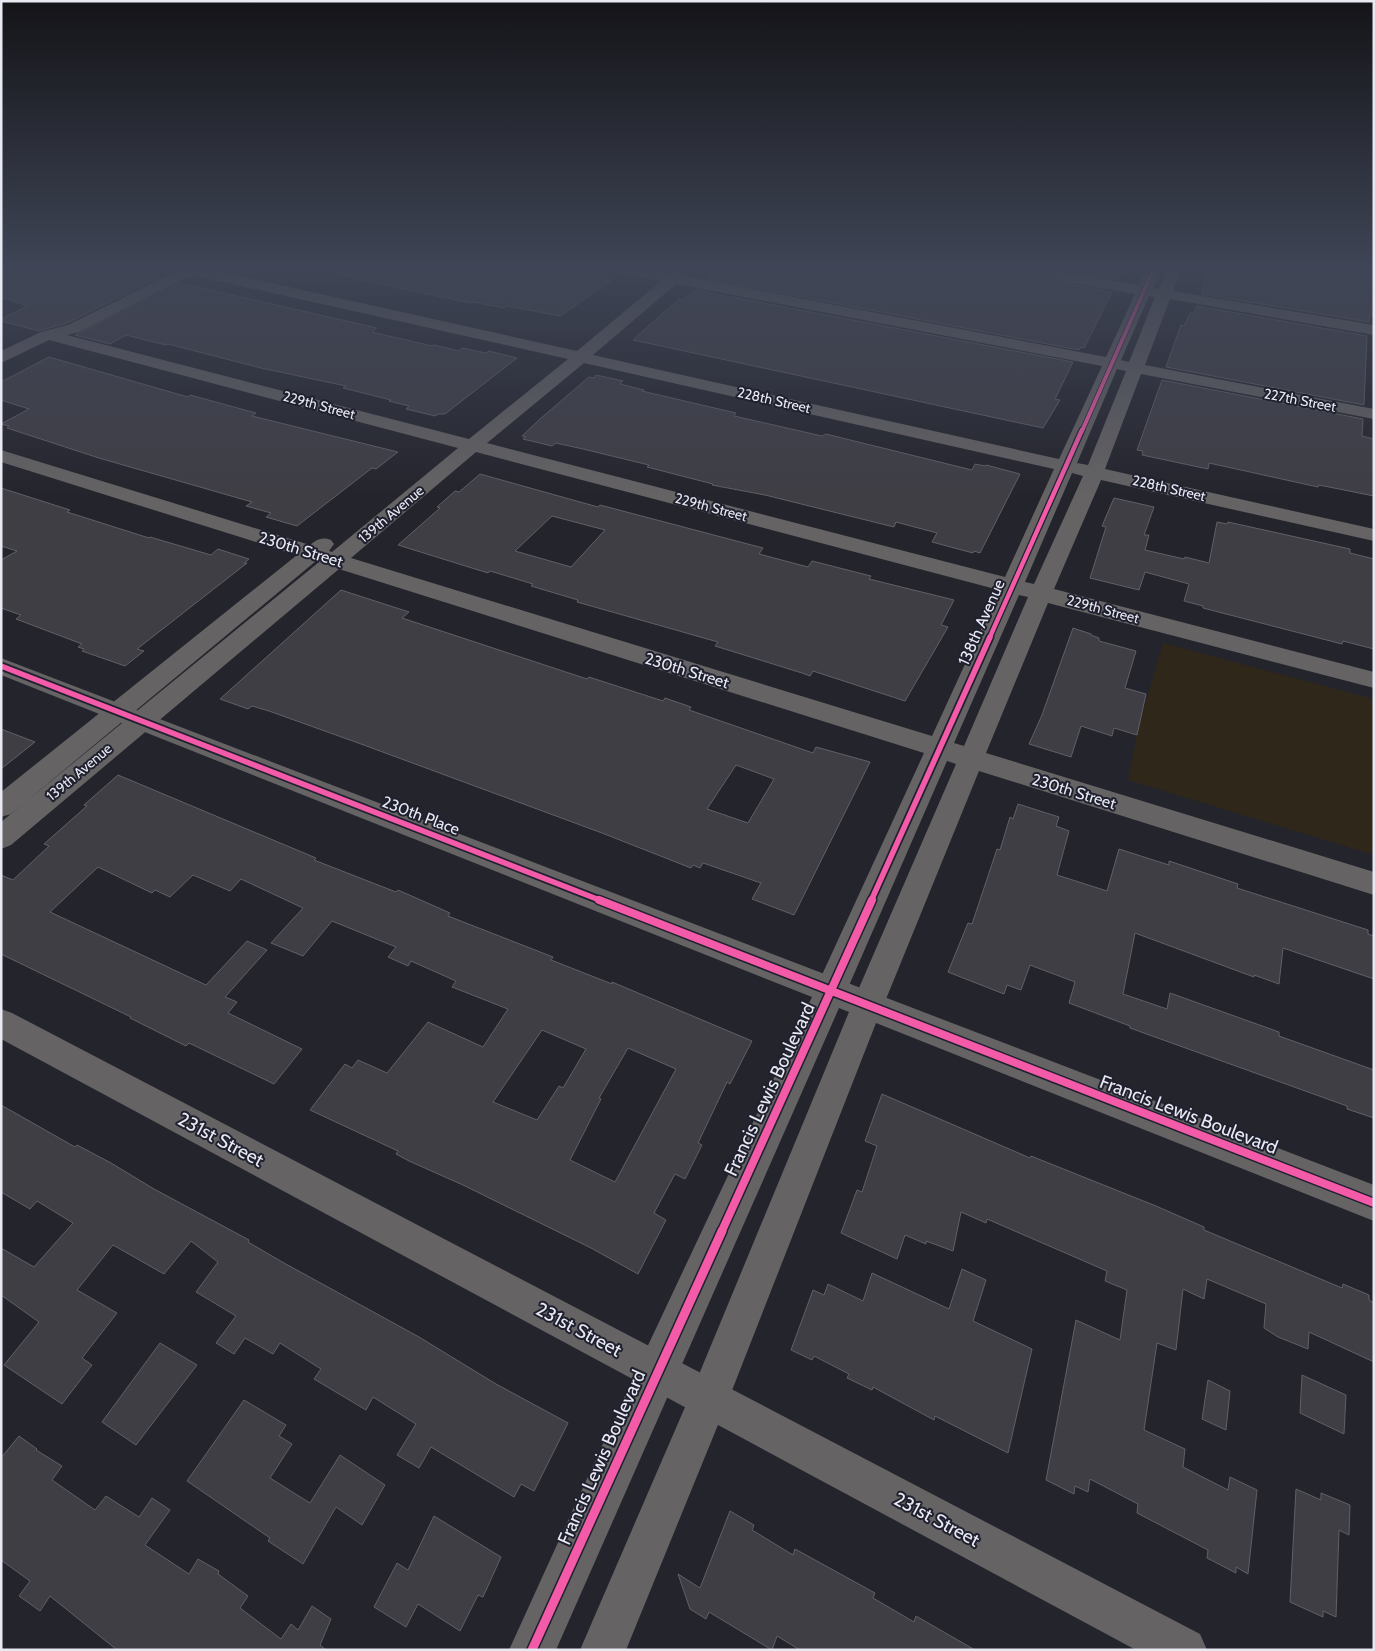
<svg xmlns="http://www.w3.org/2000/svg" width="1375" height="1651" font-family="Cabin,sans-serif">
<style>
.education{fill:#30271b}
.building{fill:#3f3e45;stroke:#616067;fill-rule:evenodd}
.lines{fill:none;stroke-linecap:round;stroke-linejoin:round}
.minor{fill:#656364;fill-rule:evenodd}
.tertiary{fill:#656364;fill-rule:evenodd}
.cycleway-far4-casing{stroke:#20212f;stroke-width:5.5}
.cycleway-far3-casing{stroke:#20212f;stroke-width:7}
.cycleway-far2-casing{stroke:#20212f;stroke-width:9}
.cycleway-far1-casing{stroke:#20212f;stroke-width:11}
.cycleway-casing{stroke:#20212f;stroke-width:12}
.cycleway-far4{stroke:#f35aa7;stroke-width:4}
.cycleway-far3{stroke:#f35aa7;stroke-width:4.5}
.cycleway-far2{stroke:#f35aa7;stroke-width:5.5}
.cycleway-far1{stroke:#f35aa7;stroke-width:8}
.cycleway{stroke:#f35aa7;stroke-width:9}
.labels{text-anchor:middle;stroke-width:4;stroke-linejoin:round;paint-order:stroke}
.far-street-label{font-size:14px;fill:#e8e9f3;stroke:#20212f}
.street-label{font-size:16px;fill:#e8e9f3;stroke:#20212f}
.near-street-label{font-size:19px;fill:#e8e9f3;stroke:#20212f}
</style>
<rect width="100%" height="100%" fill="#24242c"/>
<path class="education" d="M 1163,643 L 1374,699 L 1374,855 L 1128,780 L 1139,725 Z"/>
<path class="building" d="M 31,266 L 156,266 L 139,274 L 158,278 L 67,323 L 39,331 L 1,321 L 1,319 L 28,306 L 1,297 L 1,279 Z
M 338,266 L 536,266 L 611,281 L 560,316 L 507,306 L 505,308 L 473,302 L 471,303 L 337,275 Z
M 722,266 L 925,266 L 994,276 L 995,270 L 1112,292 L 1084,348 L 1081,347 L 1079,350 L 708,279 Z
M 1035,266 L 1125,266 L 1118,280 Z
M 1229,266 L 1273,273 L 1275,266 L 1314,266 L 1374,277 L 1374,316 L 1370,315 L 1369,322 L 1201,294 L 1209,269 L 1226,272 Z
M 180,283 L 377,328 L 372,332 L 432,346 L 434,345 L 459,351 L 462,348 L 486,353 L 489,351 L 517,358 L 445,414 L 438,414 L 435,416 L 406,409 L 409,406 L 389,401 L 391,400 L 343,388 L 346,386 L 261,368 L 168,344 L 166,345 L 126,335 L 110,344 L 75,335 Z
M 695,290 L 1073,362 L 1055,399 L 1060,400 L 1043,428 L 633,340 L 679,299 L 683,300 Z
M 1197,306 L 1367,336 L 1364,405 L 1166,367 L 1181,325 L 1184,326 L 1190,313 L 1194,313 Z
M 49,357 L 188,397 L 190,395 L 256,413 L 252,416 L 398,452 L 376,469 L 372,468 L 297,526 L 266,517 L 271,513 L 246,506 L 252,502 L 99,458 L 7,428 L 9,426 L 1,424 L 29,409 L 1,400 L 1,382 Z
M 596,375 L 623,381 L 620,384 L 644,390 L 642,391 L 736,413 L 734,416 L 822,436 L 826,434 L 972,470 L 975,464 L 985,466 L 986,465 L 1020,474 L 980,553 L 974,551 L 973,553 L 932,542 L 937,533 L 896,522 L 894,527 L 765,495 L 712,485 L 713,484 L 647,467 L 649,465 L 583,449 L 556,443 L 552,446 L 523,439 L 526,437 L 522,436 L 540,419 L 589,377 L 594,378 Z
M 1162,380 L 1363,419 L 1362,436 L 1374,439 L 1374,496 L 1319,485 L 1318,487 L 1209,463 L 1208,469 L 1142,455 L 1143,451 L 1137,450 Z
M 480,474 L 598,507 L 600,505 L 763,548 L 759,554 L 808,567 L 812,561 L 871,576 L 869,579 L 954,600 L 941,625 L 948,627 L 905,701 L 813,671 L 810,676 L 802,673 L 715,646 L 718,642 L 577,602 L 578,600 L 531,586 L 533,584 L 490,571 L 488,573 L 398,545 L 440,508 L 437,507 L 455,491 L 459,492 ZM 552,516 L 605,530 L 571,567 L 515,551 Z
M 1,488 L 70,510 L 67,512 L 149,538 L 150,537 L 211,555 L 218,549 L 249,559 L 244,563 L 247,563 L 137,649 L 144,651 L 125,666 L 82,651 L 84,649 L 78,647 L 82,644 L 16,619 L 21,615 L 1,608 L 1,560 L 17,551 L 1,546 Z
M 1114,498 L 1154,507 L 1144,535 L 1149,535 L 1145,550 L 1184,559 L 1185,557 L 1209,563 L 1217,522 L 1227,524 L 1228,522 L 1350,549 L 1350,553 L 1374,559 L 1374,649 L 1343,641 L 1342,644 L 1203,608 L 1203,606 L 1184,601 L 1189,584 L 1145,572 L 1139,590 L 1090,578 L 1106,527 L 1102,526 Z
M 341,590 L 409,612 L 402,618 L 587,679 L 589,677 L 663,701 L 665,698 L 691,707 L 689,710 L 813,753 L 816,747 L 870,762 L 794,915 L 752,899 L 761,883 L 703,863 L 700,868 L 693,865 L 691,868 L 602,833 L 361,744 L 269,711 L 252,706 L 248,709 L 220,699 ZM 736,765 L 774,779 L 748,823 L 707,809 Z
M 1073,628 L 1091,634 L 1091,635 L 1099,638 L 1099,641 L 1136,651 L 1125,688 L 1146,694 L 1137,735 L 1114,728 L 1112,736 L 1081,726 L 1071,757 L 1029,744 L 1042,715 Z
M 1,729 L 35,742 L 1,769 Z
M 118,775 L 316,858 L 314,860 L 396,892 L 398,890 L 450,913 L 448,916 L 553,957 L 551,960 L 612,984 L 612,982 L 752,1041 L 730,1084 L 727,1082 L 698,1143 L 702,1145 L 685,1179 L 675,1174 L 654,1213 L 666,1220 L 638,1274 L 591,1248 L 463,1185 L 409,1161 L 396,1154 L 398,1151 L 310,1110 L 345,1064 L 352,1068 L 358,1060 L 387,1073 L 428,1022 L 483,1047 L 508,1009 L 452,987 L 456,981 L 411,961 L 408,966 L 388,957 L 396,947 L 332,921 L 303,956 L 271,943 L 303,908 L 241,879 L 230,891 L 193,875 L 170,897 L 155,890 L 152,893 L 98,867 L 50,912 L 206,985 L 247,941 L 267,950 L 225,997 L 237,1002 L 228,1013 L 302,1049 L 274,1084 L 189,1043 L 186,1046 L 130,1018 L 131,1017 L 1,954 L 1,875 L 13,880 L 49,846 L 44,844 L 87,806 L 84,805 ZM 542,1030 L 586,1049 L 563,1088 L 559,1086 L 537,1120 L 493,1102 ZM 628,1048 L 676,1069 L 615,1182 L 570,1160 L 601,1099 L 599,1098 Z
M 1018,804 L 1059,817 L 1056,826 L 1069,831 L 1057,875 L 1107,891 L 1119,849 L 1169,865 L 1169,861 L 1238,884 L 1237,888 L 1368,930 L 1368,934 L 1374,936 L 1374,979 L 1283,948 L 1279,984 L 1254,975 L 1254,977 L 1135,933 L 1123,994 L 1167,1009 L 1170,993 L 1279,1032 L 1279,1036 L 1374,1070 L 1374,1118 L 1347,1109 L 1347,1106 L 1130,1028 L 1130,1026 L 1069,1003 L 1075,982 L 1030,965 L 1021,990 L 1007,985 L 1004,994 L 948,972 L 968,923 L 972,924 L 997,849 L 1000,850 L 1010,817 L 1013,819 Z
M 882,1094 L 1030,1158 L 1031,1156 L 1156,1206 L 1204,1227 L 1204,1230 L 1342,1288 L 1343,1284 L 1369,1295 L 1369,1300 L 1374,1303 L 1374,1362 L 1309,1332 L 1308,1349 L 1278,1337 L 1264,1328 L 1266,1304 L 1207,1279 L 1204,1299 L 1183,1289 L 1176,1350 L 1157,1343 L 1144,1430 L 1185,1449 L 1183,1467 L 1228,1490 L 1230,1477 L 1257,1490 L 1248,1574 L 1236,1567 L 1236,1573 L 1207,1558 L 1208,1550 L 1137,1513 L 1138,1504 L 1090,1479 L 1088,1492 L 1075,1486 L 1074,1494 L 1046,1480 L 1076,1320 L 1120,1340 L 1127,1290 L 1105,1281 L 1107,1271 L 987,1219 L 986,1223 L 961,1212 L 953,1251 L 926,1241 L 926,1244 L 905,1235 L 897,1259 L 841,1233 L 857,1190 L 862,1192 L 877,1146 L 865,1141 Z
M 1,1105 L 75,1147 L 77,1145 L 111,1163 L 154,1189 L 249,1240 L 248,1242 L 284,1263 L 419,1337 L 496,1384 L 568,1423 L 534,1491 L 521,1484 L 514,1497 L 431,1447 L 419,1468 L 397,1455 L 416,1424 L 373,1397 L 366,1410 L 314,1379 L 321,1369 L 280,1343 L 273,1354 L 245,1338 L 234,1354 L 216,1343 L 236,1316 L 196,1292 L 218,1262 L 191,1241 L 164,1274 L 113,1245 L 77,1290 L 117,1313 L 82,1358 L 92,1365 L 62,1404 L 4,1365 L 39,1322 L 1,1295 L 1,1248 L 34,1267 L 73,1223 L 37,1201 L 30,1209 L 1,1192 Z
M 962,1269 L 986,1280 L 973,1321 L 1032,1349 L 1008,1453 L 935,1416 L 934,1420 L 873,1387 L 872,1390 L 847,1378 L 849,1374 L 814,1356 L 812,1360 L 791,1350 L 813,1290 L 824,1295 L 828,1284 L 863,1301 L 872,1273 L 949,1309 Z
M 160,1343 L 197,1365 L 136,1445 L 102,1422 Z
M 1302,1375 L 1346,1395 L 1344,1434 L 1300,1413 Z
M 1208,1380 L 1230,1391 L 1226,1430 L 1202,1419 Z
M 244,1400 L 286,1425 L 279,1436 L 292,1444 L 270,1478 L 310,1503 L 340,1455 L 385,1485 L 362,1525 L 336,1507 L 303,1564 L 268,1541 L 270,1538 L 187,1481 Z
M 19,1436 L 37,1449 L 36,1450 L 62,1466 L 52,1480 L 95,1510 L 106,1496 L 139,1517 L 152,1498 L 170,1510 L 145,1545 L 189,1574 L 198,1559 L 219,1571 L 218,1574 L 248,1596 L 240,1608 L 281,1639 L 291,1624 L 298,1630 L 312,1606 L 331,1619 L 320,1645 L 326,1650 L 117,1650 L 50,1596 L 40,1611 L 19,1596 L 30,1581 L 1,1560 L 1,1458 Z
M 1296,1489 L 1321,1500 L 1321,1493 L 1350,1505 L 1349,1535 L 1339,1530 L 1336,1617 L 1323,1611 L 1323,1617 L 1290,1602 Z
M 730,1511 L 754,1525 L 752,1530 L 793,1555 L 795,1549 L 875,1593 L 873,1598 L 914,1622 L 916,1616 L 975,1650 L 800,1650 L 777,1636 L 772,1650 L 709,1612 L 706,1619 L 690,1609 L 678,1574 L 700,1588 Z
M 434,1516 L 501,1557 L 483,1597 L 478,1595 L 460,1631 L 418,1604 L 406,1627 L 374,1607 L 397,1563 L 408,1570 Z"/>
<g class="lines">
<path class="minor" d="M 167,266 L 205,266 L 204,268 L 577,351 L 661,281 L 608,270 L 603,269 L 601,266 L 630,266 L 670,274 L 679,266 L 695,266 L 684,276 L 1106,357 L 1135,294 L 1001,270 L 996,269 L 994,266 L 1025,266 L 1139,285 L 1148,266 L 1162,266 L 1153,288 L 1159,289 L 1168,266 L 1182,266 L 1173,291 L 1374,325 L 1374,335 L 1170,299 L 1145,365 L 1374,409 L 1374,419 L 1141,374 L 1105,469 L 1374,529 L 1374,541 L 1101,480 L 1054,589 L 1374,672 L 1374,688 L 1048,603 L 986,753 L 1374,872 L 1374,895 L 979,771 L 884,1004 L 879,1014 L 868,1018 L 857,1014 L 852,1004 L 956,764 L 947,761 L 847,990 L 842,1000 L 831,1003 L 820,1000 L 815,990 L 924,753 L 339,569 L 11,845 L 1,849 L 1,822 L 319,562 L 316,561 L 11,814 L 1,817 L 1,792 L 297,555 L 1,462 L 1,450 L 310,545 C 317,539 322,537 331,540 L 334,544 L 329,551 L 332,552 L 458,448 L 49,340 L 1,363 L 1,351 L 41,332 L 68,325 L 177,271 L 169,269 ZM 192,275 L 568,359 L 469,439 L 67,335 L 79,332 ZM 676,284 L 1102,366 L 1059,459 L 593,355 ZM 1149,296 L 1155,297 L 1129,362 L 1121,360 ZM 584,363 L 1054,469 L 1005,577 L 487,443 ZM 1117,369 L 1126,371 L 1088,465 L 1077,463 ZM 476,452 L 999,590 L 932,736 L 351,558 ZM 1072,473 L 1083,476 L 1034,584 L 1025,582 ZM 1019,595 L 1028,597 L 964,746 L 954,743 Z
M 1,1009 L 12,1013 L 1200,1634 L 1207,1650 L 1136,1650 L 1,1039 Z"/>
<path class="tertiary" d="M 1,658 L 1374,1185 L 1374,1221 L 876,1023 L 729,1398 L 626,1650 L 580,1650 L 695,1384 L 849,1012 L 839,1008 L 556,1650 L 509,1650 L 643,1356 L 812,997 L 1,675 Z"/>
<g class="cycleway-far4-casing">
<path id="cycleway-far4" d="M 1082,431 L 1155,266"/>
</g>
<g class="cycleway-far3-casing">
<path id="cycleway-far3" d="M 989,639 L 1082,430"/>
</g>
<g class="cycleway-far2-casing">
<path id="cycleway-far2" d="M 1,666 L 602,901
M 871,901 L 990,637"/>
</g>
<g class="cycleway-far1-casing">
<path id="cycleway-far1" d="M 599,900 L 1374,1203
M 721,1233 L 872,900"/>
</g>
<g class="cycleway-casing">
<path id="cycleway" d="M 532,1650 L 722,1231"/>
</g>
<use href="#cycleway-far4" class="cycleway-far4"/>
<use href="#cycleway-far3" class="cycleway-far3"/>
<use href="#cycleway-far2" class="cycleway-far2"/>
<use href="#cycleway-far1" class="cycleway-far1"/>
<use href="#cycleway" class="cycleway"/>
</g>
<linearGradient id="sky" x2="0" y2="1"><stop stop-color="#141418"/><stop offset="0.54" stop-color="#3f4556"/><stop offset="1" stop-color="#3f4556" stop-opacity="0"/></linearGradient>
<rect width="1375" height="497" fill="url(#sky)"/>
<g class="labels">
<g class="far-street-label">
<text transform="translate(774 400) rotate(13)" y="5">228th Street</text>
<text transform="translate(1300 400) rotate(11)" y="5">227th Street</text>
<text transform="translate(319 405) rotate(15)" y="5">229th Street</text>
<text transform="translate(1169 488) rotate(13)" y="5">228th Street</text>
<text transform="translate(711 507) rotate(15)" y="5">229th Street</text>
<text transform="translate(391 514) rotate(-40)" y="5">139th Avenue</text>
<text transform="translate(1103 609) rotate(15)" y="5">229th Street</text>
<text transform="translate(79 772) rotate(-40)" y="5">139th Avenue</text>
</g>
<g class="street-label">
<text transform="translate(301 549) rotate(17)" y="6">230th Street</text>
<text transform="translate(981 622) rotate(-66)" y="6">138th Avenue</text>
<text transform="translate(687 670) rotate(17)" y="6">230th Street</text>
<text transform="translate(1074 791) rotate(17)" y="6">230th Street</text>
<text transform="translate(421 815) rotate(21)" y="6">230th Place</text>
</g>
<g class="near-street-label">
<text transform="translate(769 1089) rotate(-65)" y="7">Francis Lewis Boulevard</text>
<text transform="translate(1189 1114) rotate(21)" y="7">Francis Lewis Boulevard</text>
<text transform="translate(221 1139) rotate(28)" y="7">231st Street</text>
<text transform="translate(579 1329) rotate(28)" y="7">231st Street</text>
<text transform="translate(601 1457) rotate(-66)" y="7">Francis Lewis Boulevard</text>
<text transform="translate(937 1519) rotate(28)" y="7">231st Street</text>
</g>
</g>
<rect width="1375" height="1651" fill="none" stroke="#e8e9f3" stroke-width="5"/>
</svg>
